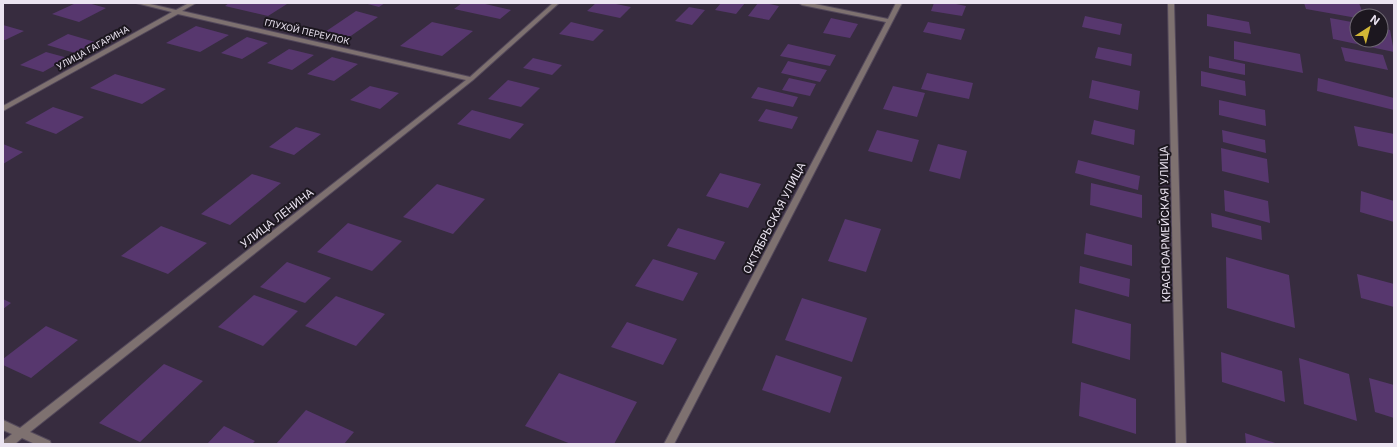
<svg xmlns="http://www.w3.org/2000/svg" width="1397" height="447" font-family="Inter,sans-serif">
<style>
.building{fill:#57376e}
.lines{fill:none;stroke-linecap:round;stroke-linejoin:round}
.minor-casing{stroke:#54495b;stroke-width:2}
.minor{fill:#7e7170;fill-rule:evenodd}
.labels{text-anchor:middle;stroke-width:4;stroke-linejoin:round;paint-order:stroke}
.far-street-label{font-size:9px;fill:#ebe4f1;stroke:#1c171f}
.street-label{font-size:11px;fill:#ebe4f1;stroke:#1c171f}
</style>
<rect width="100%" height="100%" fill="#372c3f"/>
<path class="building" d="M 76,3 L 88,3 L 106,8 L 79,22 L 52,14 Z
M 229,3 L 281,3 L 287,4 L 268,16 L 225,6 Z
M 364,3 L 385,3 L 379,7 Z
M 462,3 L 481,3 L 511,10 L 500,19 L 454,9 Z
M 596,3 L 611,3 L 631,7 L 620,18 L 587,11 Z
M 721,3 L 745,3 L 736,14 L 715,10 Z
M 758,3 L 765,3 L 779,6 L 769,20 L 748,16 Z
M 934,3 L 951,3 L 966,6 L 962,16 L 931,11 Z
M 1304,3 L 1359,3 L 1364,16 L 1357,16 L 1357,18 L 1306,9 Z
M 689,7 L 705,10 L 692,25 L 675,21 Z
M 356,11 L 378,17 L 345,40 L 322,34 Z
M 1207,14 L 1249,22 L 1251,34 L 1207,26 Z
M 1085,16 L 1122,24 L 1120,35 L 1082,27 Z
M 831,18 L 858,24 L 850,38 L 823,33 Z
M 1330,18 L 1357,23 L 1357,40 L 1381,40 L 1381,28 L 1390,30 L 1394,52 L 1333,39 Z
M 432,22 L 473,31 L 442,56 L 400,46 Z
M 571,22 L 604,30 L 593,41 L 559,34 Z
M 928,22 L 965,29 L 961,40 L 923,32 Z
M 3,25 L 24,31 L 5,40 L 3,40 Z
M 196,26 L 229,35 L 200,52 L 166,43 Z
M 68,34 L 95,42 L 75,53 L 47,45 Z
M 247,37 L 268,43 L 242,59 L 221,53 Z
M 1234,41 L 1300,54 L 1303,73 L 1234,59 Z
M 788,44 L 836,55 L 830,66 L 780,56 Z
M 1098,47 L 1132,54 L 1131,66 L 1095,58 Z
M 1341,47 L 1383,55 L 1388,70 L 1345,61 Z
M 289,49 L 314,55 L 292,70 L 267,63 Z
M 46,52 L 68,58 L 43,72 L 20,65 Z
M 1209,56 L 1245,64 L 1245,75 L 1209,68 Z
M 332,57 L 358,64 L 334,81 L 307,74 Z
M 533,58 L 562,65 L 552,75 L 523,68 Z
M 788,61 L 827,70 L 820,82 L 781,73 Z
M 1201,71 L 1245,81 L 1246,96 L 1201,86 Z
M 927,73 L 973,83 L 969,99 L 921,89 Z
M 115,74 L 166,89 L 142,104 L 90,88 Z
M 789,78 L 816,84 L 810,96 L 782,90 Z
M 1318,78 L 1394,98 L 1394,110 L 1317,91 Z
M 508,80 L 540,88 L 521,107 L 488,99 Z
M 1092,80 L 1140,91 L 1138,110 L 1089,98 Z
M 370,86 L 399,93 L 380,109 L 350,100 Z
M 893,86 L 925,93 L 917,117 L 883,109 Z
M 758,87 L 798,97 L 793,107 L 751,98 Z
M 1219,100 L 1265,110 L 1266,126 L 1219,115 Z
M 53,107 L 84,117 L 56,134 L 25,123 Z
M 766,109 L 798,117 L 792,129 L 758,121 Z
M 472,110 L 524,124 L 510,139 L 457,124 Z
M 1094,120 L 1135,130 L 1134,145 L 1091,134 Z
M 1354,126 L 1394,134 L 1394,154 L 1358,146 Z
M 296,127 L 321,134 L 294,155 L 269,147 Z
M 877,130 L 919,140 L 912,162 L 868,151 Z
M 1222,130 L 1265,140 L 1266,153 L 1223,142 Z
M 3,144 L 23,152 L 3,164 Z
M 938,144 L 967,151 L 960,179 L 929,171 Z
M 1221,148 L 1267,159 L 1269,183 L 1222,171 Z
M 1078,160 L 1140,176 L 1138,190 L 1075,173 Z
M 720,173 L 761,184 L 748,208 L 706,196 Z
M 252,174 L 281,183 L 230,225 L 201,214 Z
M 1091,183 L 1142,195 L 1142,218 L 1090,205 Z
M 437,184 L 485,199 L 453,234 L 403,217 Z
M 1224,190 L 1268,201 L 1270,223 L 1225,211 Z
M 1361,191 L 1394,201 L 1394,222 L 1360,212 Z
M 1211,213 L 1261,226 L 1262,240 L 1212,227 Z
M 845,219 L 881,229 L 866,272 L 828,261 Z
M 348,223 L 402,241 L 372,271 L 317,252 Z
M 161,226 L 207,243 L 168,274 L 121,256 Z
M 678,228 L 725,242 L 715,260 L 667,246 Z
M 1086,233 L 1132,245 L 1132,266 L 1084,254 Z
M 1226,257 L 1289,275 L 1295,328 L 1227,308 Z
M 653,259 L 698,273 L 683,301 L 635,286 Z
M 287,262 L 331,278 L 305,303 L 260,287 Z
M 1080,266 L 1130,279 L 1129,297 L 1079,283 Z
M 1357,274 L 1394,284 L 1394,307 L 1361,298 Z
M 254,295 L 298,311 L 263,346 L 218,327 Z
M 336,296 L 385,314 L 356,346 L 305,326 Z
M 802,298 L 867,318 L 852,362 L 785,340 Z
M 3,299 L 11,303 L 3,309 Z
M 1075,309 L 1131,324 L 1130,360 L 1072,343 Z
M 627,322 L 677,339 L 663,365 L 611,347 Z
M 46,326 L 78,340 L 31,378 L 3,365 L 3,359 Z
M 1221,352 L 1282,371 L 1285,402 L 1222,382 Z
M 776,355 L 842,377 L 830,413 L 762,390 Z
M 1299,358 L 1349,374 L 1357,421 L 1304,404 Z
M 164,364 L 203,381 L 140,442 L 99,423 Z
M 559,373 L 637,402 L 614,444 L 571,444 L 525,426 Z
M 1369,378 L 1394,385 L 1394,418 L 1375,412 Z
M 1081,382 L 1136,399 L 1136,434 L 1079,416 Z
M 306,410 L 354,432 L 344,444 L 276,444 Z
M 224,426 L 255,441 L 252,444 L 207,444 Z
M 1245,433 L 1278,444 L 1246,444 Z"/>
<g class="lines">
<g class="minor-casing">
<path id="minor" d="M 136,3 L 146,3 L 176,10 L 189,3 L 196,3 L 182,11 L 470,77 L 553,3 L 559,3 L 473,80 L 30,432 L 50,441 L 51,444 L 35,444 L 22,438 L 15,444 L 3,444 L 3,441 L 12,434 L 3,430 L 3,420 L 20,428 L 466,80 L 178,14 L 3,111 L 3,106 L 172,12 Z
M 799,3 L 810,3 L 888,19 L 896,3 L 902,3 L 674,444 L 664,444 L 886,22 L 802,5 Z
M 1168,3 L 1174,3 L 1186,444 L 1176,444 Z"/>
</g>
<use href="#minor" class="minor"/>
</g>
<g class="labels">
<g class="far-street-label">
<text transform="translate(307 32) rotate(13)" y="3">ГЛУХОЙ ПЕРЕУЛОК</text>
<text transform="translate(93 48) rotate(-29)" y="3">УЛИЦА ГАГАРИНА</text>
</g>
<g class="street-label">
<text transform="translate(277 218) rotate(-38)" y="4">УЛИЦА ЛЕНИНА</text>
<text transform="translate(774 218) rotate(-63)" y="4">ОКТЯБРЬСКАЯ УЛИЦА</text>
<text transform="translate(1165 224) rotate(-91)" y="4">КРАСНОАРМЕЙСКАЯ УЛИЦА</text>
</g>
</g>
<rect width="1397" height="447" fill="none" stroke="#ebe4f1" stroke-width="8"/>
<g transform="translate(1369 28) rotate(36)"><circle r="19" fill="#1c171f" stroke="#6f6973"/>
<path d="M0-3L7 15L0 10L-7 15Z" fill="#d2b736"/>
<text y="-6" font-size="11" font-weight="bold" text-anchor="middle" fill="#ebe4f1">N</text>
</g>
</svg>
